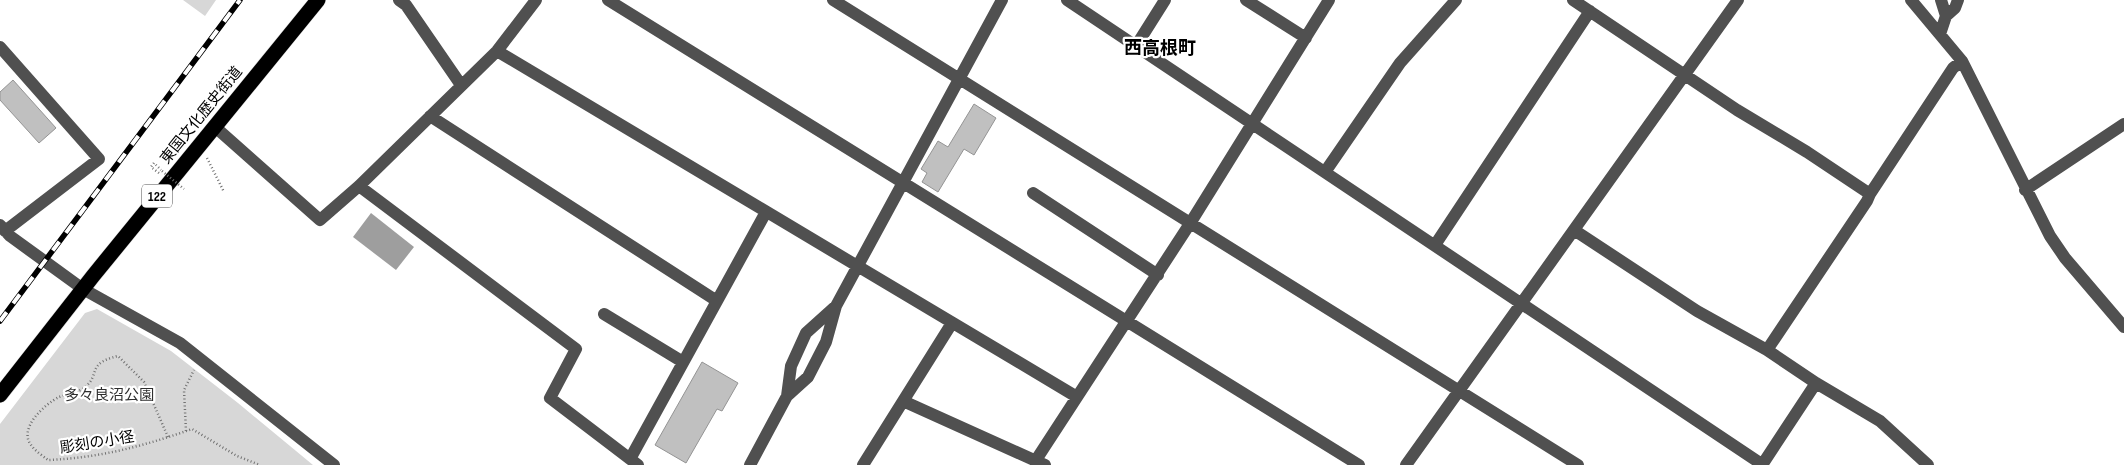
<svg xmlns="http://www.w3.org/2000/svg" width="2124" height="465" font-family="'Sofia Sans Condensed','Noto Sans JP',sans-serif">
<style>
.green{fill:#d7d7d7}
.water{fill:#9e9e9e}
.building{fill:#c0c0c0;stroke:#949494}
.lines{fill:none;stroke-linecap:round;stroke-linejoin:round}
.highway-casing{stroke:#dbdbdb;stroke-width:16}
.path{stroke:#727272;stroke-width:2.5;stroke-dasharray:1 2.5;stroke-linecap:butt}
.minor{stroke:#505050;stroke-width:12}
.highway{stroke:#000;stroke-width:15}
.rail-casing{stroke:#000;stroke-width:5.5}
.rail{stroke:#fff;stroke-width:4;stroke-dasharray:11;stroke-linecap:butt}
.path-bridge{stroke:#727272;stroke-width:2.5;stroke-dasharray:1 2.5;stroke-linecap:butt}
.labels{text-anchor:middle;stroke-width:4.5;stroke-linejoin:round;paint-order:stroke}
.shield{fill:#fff;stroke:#4c4c4c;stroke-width:1}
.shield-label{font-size:14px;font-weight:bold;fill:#000}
.street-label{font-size:15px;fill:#000;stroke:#fff}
.park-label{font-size:15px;fill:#2e2e2e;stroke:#fff}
.quarter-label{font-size:18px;font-weight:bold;fill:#000;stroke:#fff}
</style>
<rect width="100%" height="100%" fill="#fff"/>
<path class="green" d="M 183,0 L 216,0 L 205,16 Z
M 97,309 L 171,351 L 238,403 L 313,465 L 0,465 L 0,424 L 85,313 Z"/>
<path class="water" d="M 371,213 L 414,247 L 396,270 L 353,237 Z"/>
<path class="building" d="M 13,80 L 56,128 L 39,143 L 0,100 L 0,92 Z
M 974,104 L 996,118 L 974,155 L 964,149 L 938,192 L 922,182 L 927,173 L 921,169 L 938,141 L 948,147 Z
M 702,362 L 738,383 L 722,411 L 717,409 L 686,463 L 655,445 Z"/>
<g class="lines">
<g class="highway-casing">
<path id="highway" d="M 0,395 L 93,276 L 318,0"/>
</g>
<path class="path" d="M 207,158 L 224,192
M 159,173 L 151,167 L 154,163 L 161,170
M 186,431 L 184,390 L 194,370
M 168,437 L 144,382 L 118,356 C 85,364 102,374 84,388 C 77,393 67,394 59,397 C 45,404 18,428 31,445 C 35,451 43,456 48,460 C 99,458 144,446 192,429 L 237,456 L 260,465"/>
<path class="minor" d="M 399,0 L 406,5 L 461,85
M 608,0 L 1359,465
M 833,0 L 1578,465
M 1067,0 L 1763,465
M 1246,0 L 1306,38
M 1573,0 L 1737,110 L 1807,152 L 1870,194
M 1911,0 L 1962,61 L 2050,236 L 2065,258 L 2124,327
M 1946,16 L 1955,8 L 1958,0
M 1940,34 L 1946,16 L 1941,0
M 1136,46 L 1165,0
M 0,47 L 99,159 L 5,231
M 497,51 L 1077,397
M 430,116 L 717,301
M 214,126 L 320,220 L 359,186 L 497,51 L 536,0
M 1325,172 L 1400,63 L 1456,0
M 359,186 L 576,349 L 550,398 L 638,465
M 2025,190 L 2124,124
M 1033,193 L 1158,275
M 0,225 L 10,236 L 83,289 L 180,343 L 334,465
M 1574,230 L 1697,311 L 1767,350 L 1816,383 L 1880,421 L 1928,465
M 1435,245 L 1590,11
M 604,314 L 683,362
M 1767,350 L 1867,201 L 1870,194 L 1953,68 L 1962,61
M 787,396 L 791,366 L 806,333 L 836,306
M 903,401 L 1045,465
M 630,459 L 766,212
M 1036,460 L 1191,222 L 1329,0
M 750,465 L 787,396 L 808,377 L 826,342 L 836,306 L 1002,0
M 863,465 L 952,323
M 1406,465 L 1738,0
M 1762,465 L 1816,383"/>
<use href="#highway" class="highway"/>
<g class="rail-casing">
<path id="rail" d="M 0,321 L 240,0"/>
</g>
<use href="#rail" class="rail"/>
<path class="path-bridge" d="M 162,171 L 184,189"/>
</g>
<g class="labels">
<rect class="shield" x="142" y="184.5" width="30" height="23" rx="4"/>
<g class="shield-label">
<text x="157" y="201">122</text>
</g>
<g class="street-label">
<text transform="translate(201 115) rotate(-51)" y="5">東国文化歴史街道</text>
<text transform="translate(97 442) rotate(-9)" y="5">彫刻の小径</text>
</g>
<g class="park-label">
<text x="109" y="400">多々良沼公園</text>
</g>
<g class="quarter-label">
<text x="1160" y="54">西高根町</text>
</g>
</g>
</svg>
